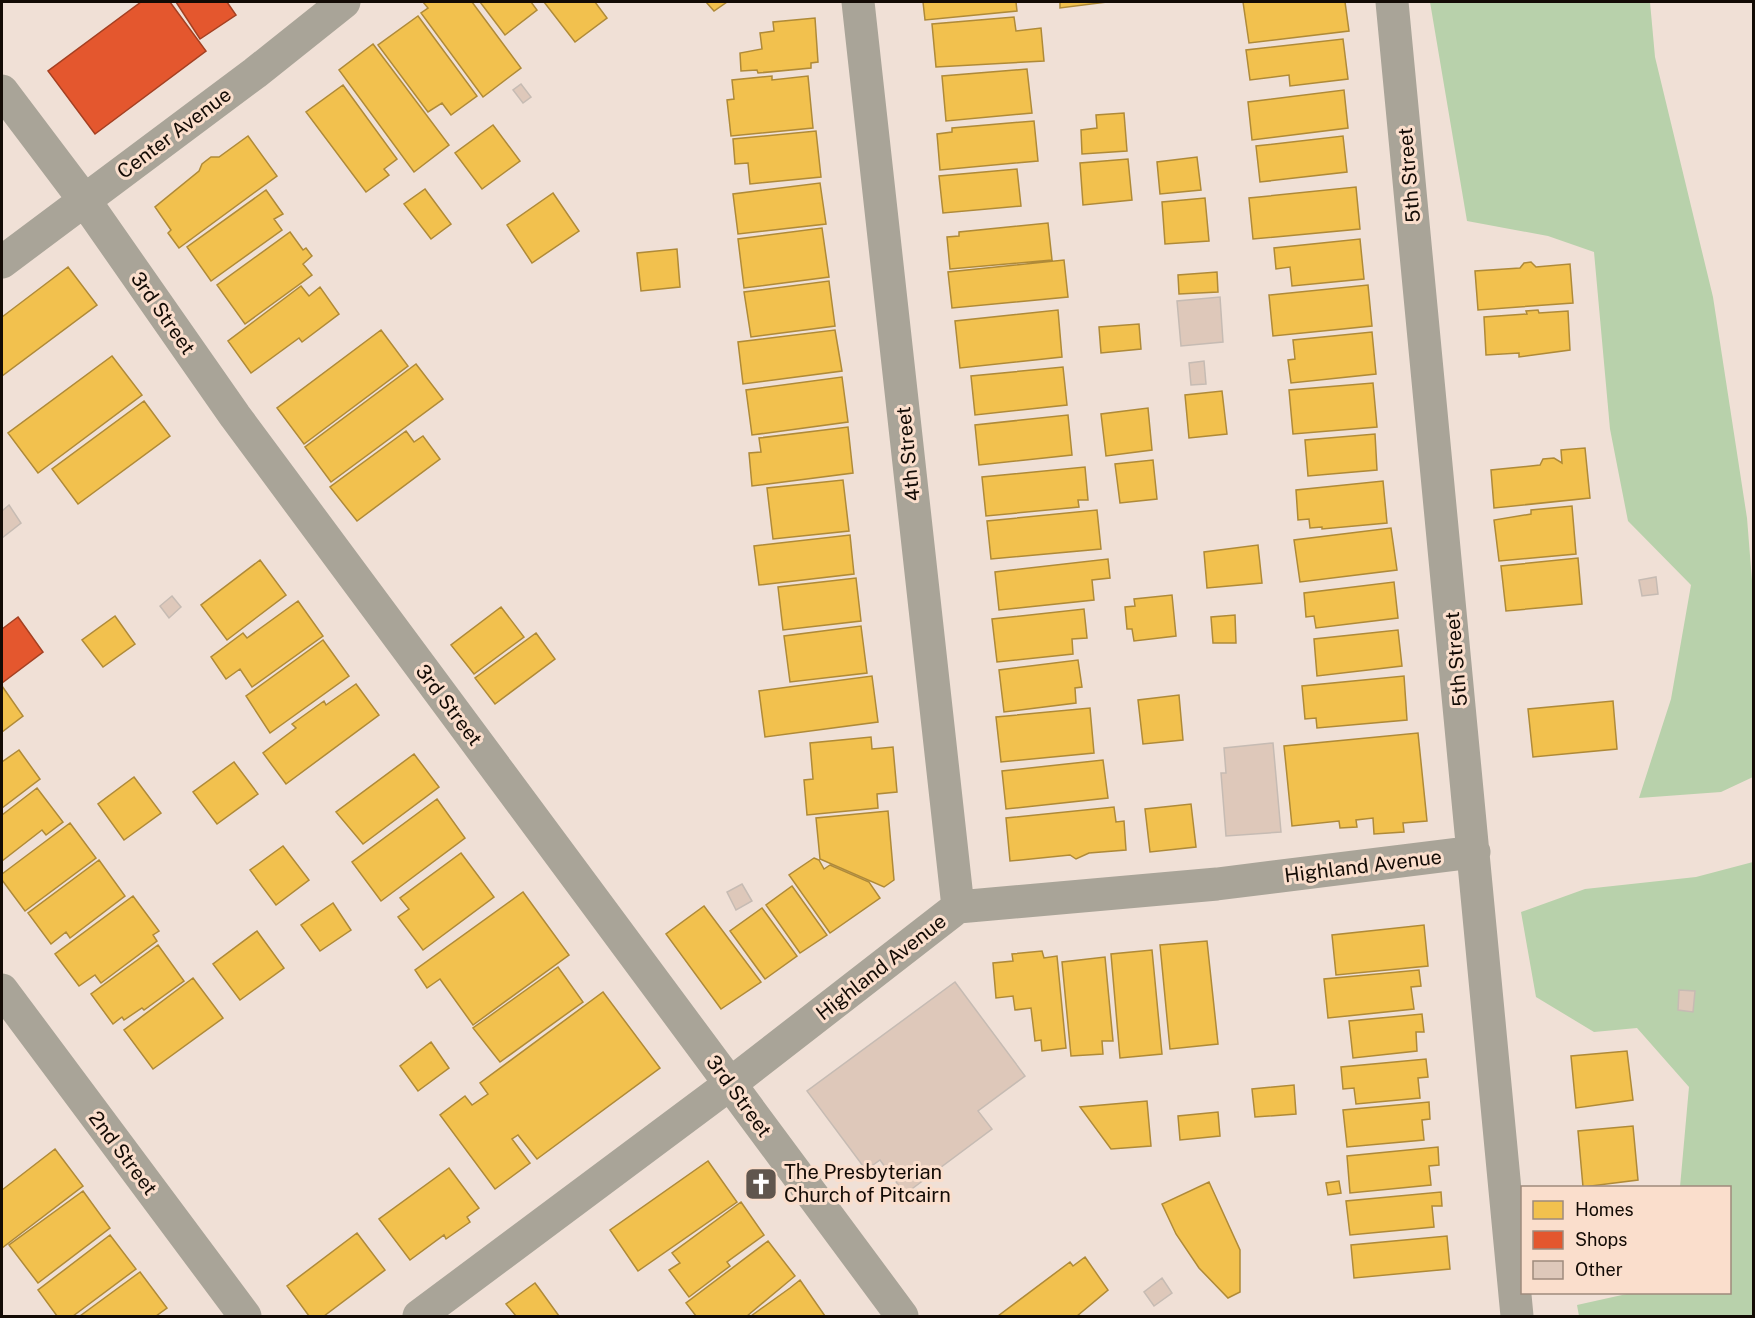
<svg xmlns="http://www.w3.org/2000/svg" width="1755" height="1318" font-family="'Public Sans',sans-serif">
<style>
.forest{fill:#b8d1ab}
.homes{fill:#f2c14e;stroke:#af8a38;stroke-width:1.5}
.shops{fill:#e4572e;stroke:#a54022;stroke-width:1.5}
.building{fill:#dec8ba;stroke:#c6bbb3;stroke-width:1.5}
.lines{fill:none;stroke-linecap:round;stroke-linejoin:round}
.minor{stroke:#a9a498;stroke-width:33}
.labels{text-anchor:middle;stroke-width:6;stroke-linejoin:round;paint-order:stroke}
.street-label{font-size:20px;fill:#130b05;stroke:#fadecc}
.poi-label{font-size:20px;fill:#130b05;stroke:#fadecc;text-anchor:start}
</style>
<rect width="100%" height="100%" fill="#f0e0d6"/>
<path class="forest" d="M 1430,2 L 1650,2 L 1655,57 L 1713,297 L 1747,518 L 1754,606 L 1753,777 L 1721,792 L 1639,798 L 1671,699 L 1691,585 L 1628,521 L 1610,429 L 1594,252 L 1548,236 L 1467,221 Z
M 1753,862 L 1753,1316 L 1579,1316 L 1577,1305 L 1631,1293 L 1730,1292 L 1730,1188 L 1680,1187 L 1689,1087 L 1637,1028 L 1594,1032 L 1536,997 L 1521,912 L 1585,889 L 1696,877 Z"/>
<path class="homes" d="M 423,2 L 472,2 L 521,68 L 483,97 L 421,13 L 428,8 Z
M 480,2 L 531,2 L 537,10 L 505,35 Z
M 544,2 L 595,2 L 607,18 L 575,42 Z
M 706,2 L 727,2 L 714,11 Z
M 923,2 L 1016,2 L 1017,11 L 925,20 Z
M 1060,2 L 1107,2 L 1060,8 Z
M 1243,2 L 1345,2 L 1349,31 L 1249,43 Z
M 418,16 L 477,96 L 451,115 L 442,103 L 428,112 L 378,45 Z
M 1014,17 L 1016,31 L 1041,28 L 1044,61 L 936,67 L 932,24 Z
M 815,18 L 818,62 L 811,63 L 811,68 L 758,73 L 757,70 L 741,71 L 740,53 L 762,49 L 760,33 L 774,31 L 773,22 Z
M 1343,39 L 1348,79 L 1290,86 L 1289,75 L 1250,80 L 1246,50 Z
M 373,44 L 449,145 L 414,172 L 339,70 Z
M 1027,69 L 1032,113 L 946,121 L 942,76 Z
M 772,76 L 772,80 L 808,76 L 813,128 L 731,136 L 727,100 L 734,99 L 732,80 Z
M 343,85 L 397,159 L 384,169 L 389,175 L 366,192 L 306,112 Z
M 1344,90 L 1348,128 L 1252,140 L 1248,102 Z
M 1124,113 L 1127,151 L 1082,154 L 1081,130 L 1097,128 L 1096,115 Z
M 1034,121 L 1038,161 L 940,170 L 937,134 L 952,132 L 952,128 Z
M 493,125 L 520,161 L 482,189 L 455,153 Z
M 816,131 L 821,177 L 750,184 L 748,163 L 735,164 L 733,139 Z
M 248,136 L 277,176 L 179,248 L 168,233 L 171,230 L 155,207 L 199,171 L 202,164 L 211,157 L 219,157 Z
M 1343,136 L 1347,172 L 1260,182 L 1256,146 Z
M 1197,157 L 1201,190 L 1160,194 L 1157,162 Z
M 1128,159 L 1132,200 L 1083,205 L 1080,163 Z
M 1017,169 L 1021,206 L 943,213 L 939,176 Z
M 820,183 L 826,224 L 738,234 L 733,194 Z
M 1356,187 L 1360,229 L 1253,239 L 1249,198 Z
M 425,189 L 451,224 L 431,239 L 404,204 Z
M 266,190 L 283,214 L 274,219 L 282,230 L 211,281 L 187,247 Z
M 553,193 L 579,231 L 532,263 L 507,225 Z
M 1205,198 L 1209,241 L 1165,244 L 1162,202 Z
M 1048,223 L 1052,260 L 950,269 L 947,237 L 959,236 L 959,232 Z
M 822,228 L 829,277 L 744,288 L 738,239 Z
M 290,232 L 303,250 L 306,248 L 312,256 L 303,264 L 312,275 L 245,324 L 217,285 Z
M 1360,239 L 1364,279 L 1292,286 L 1290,267 L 1276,269 L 1274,248 Z
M 677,249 L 680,287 L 641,291 L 637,253 Z
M 1064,260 L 1068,297 L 952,308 L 948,272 Z
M 1531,262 L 1536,267 L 1570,264 L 1573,303 L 1478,310 L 1475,271 L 1520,268 L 1524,263 Z
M 68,267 L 97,305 L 2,376 L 2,317 Z
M 1217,272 L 1218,292 L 1179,294 L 1178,275 Z
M 829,281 L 835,326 L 751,337 L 744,292 Z
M 1368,285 L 1372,326 L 1273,336 L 1269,295 Z
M 301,286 L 309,296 L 320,287 L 339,314 L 302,342 L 299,338 L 251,373 L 228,341 Z
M 1058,310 L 1062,357 L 960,368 L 955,321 Z
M 1538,310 L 1539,313 L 1568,311 L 1570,350 L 1519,357 L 1519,353 L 1486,355 L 1484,317 L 1527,314 L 1526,311 Z
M 1139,324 L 1141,349 L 1101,353 L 1099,327 Z
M 381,330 L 408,366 L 304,444 L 277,408 Z
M 835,330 L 842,371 L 743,384 L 738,342 Z
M 1372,332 L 1376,374 L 1291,383 L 1288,360 L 1295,359 L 1293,340 Z
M 112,356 L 142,395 L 38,473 L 8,433 Z
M 416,364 L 443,399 L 331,482 L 305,447 Z
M 1063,367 L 1067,405 L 975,415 L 971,376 Z
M 842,377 L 848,422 L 752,435 L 746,390 Z
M 1373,383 L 1377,427 L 1293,434 L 1289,390 Z
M 1222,391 L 1227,434 L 1189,438 L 1185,395 Z
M 144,401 L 170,436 L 78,504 L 52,469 Z
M 1148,408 L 1152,450 L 1106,456 L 1101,414 Z
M 1068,415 L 1072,455 L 979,465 L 975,425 Z
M 848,427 L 853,473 L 752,486 L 749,453 L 761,452 L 759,438 Z
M 406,431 L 414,442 L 423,436 L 440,459 L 357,521 L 330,487 Z
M 1375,434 L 1377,470 L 1308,476 L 1305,440 Z
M 1585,448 L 1590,498 L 1494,508 L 1491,470 L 1540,465 L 1543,459 L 1554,458 L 1562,463 L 1561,450 Z
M 1153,460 L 1157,499 L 1120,503 L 1115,464 Z
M 1085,467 L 1088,500 L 1078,500 L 1079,507 L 986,516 L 982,477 Z
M 843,480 L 849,531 L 773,539 L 767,488 Z
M 1383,481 L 1387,523 L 1322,529 L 1322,527 L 1310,528 L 1309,519 L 1298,520 L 1296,490 Z
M 1572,506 L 1576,554 L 1499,561 L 1494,520 L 1531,514 L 1531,510 Z
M 1097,510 L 1101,549 L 991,559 L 987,521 Z
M 1391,528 L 1397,570 L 1300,582 L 1294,540 Z
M 850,535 L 854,574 L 759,585 L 754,546 Z
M 1258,545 L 1262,583 L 1207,588 L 1204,552 Z
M 1578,558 L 1582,604 L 1506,611 L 1501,566 Z
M 1108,559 L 1110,578 L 1092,580 L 1094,600 L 999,610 L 995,572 Z
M 260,560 L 286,595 L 227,640 L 201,605 Z
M 856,578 L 861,621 L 783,630 L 778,587 Z
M 1394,582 L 1398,618 L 1316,628 L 1314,616 L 1306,617 L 1304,593 Z
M 1172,595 L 1176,636 L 1134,641 L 1132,629 L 1127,629 L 1125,607 L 1135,606 L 1134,599 Z
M 298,601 L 323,636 L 252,687 L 240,669 L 226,679 L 211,657 L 243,633 L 247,638 Z
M 501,607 L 524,637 L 474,674 L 451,645 Z
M 1084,609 L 1087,638 L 1072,639 L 1073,654 L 997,662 L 992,619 Z
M 1235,615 L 1236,643 L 1213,643 L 1211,617 Z
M 115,616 L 135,644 L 103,667 L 82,640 Z
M 861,626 L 867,673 L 790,682 L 784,636 Z
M 1398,630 L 1402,666 L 1317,676 L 1314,639 Z
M 536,633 L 555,659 L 495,704 L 475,678 Z
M 323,640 L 349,676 L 270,733 L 246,696 Z
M 1078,660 L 1082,687 L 1075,688 L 1076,703 L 1004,712 L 999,670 Z
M 872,676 L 878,722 L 765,737 L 759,691 Z
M 1404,676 L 1407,720 L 1317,728 L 1316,718 L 1305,719 L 1302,686 Z
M 356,684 L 379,715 L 286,784 L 263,753 L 296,728 L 292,724 L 324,701 L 326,705 Z
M 2,686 L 23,716 L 2,732 Z
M 1179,695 L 1183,740 L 1143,744 L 1138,700 Z
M 1613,701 L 1617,749 L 1533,757 L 1528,709 Z
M 1090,708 L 1094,753 L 1001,762 L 996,717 Z
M 1418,733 L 1427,821 L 1403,823 L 1404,832 L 1374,834 L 1373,818 L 1356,820 L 1357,827 L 1340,828 L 1339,821 L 1292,826 L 1284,746 Z
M 871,737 L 872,749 L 893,747 L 897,792 L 877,794 L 878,808 L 807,815 L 804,780 L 813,779 L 810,743 Z
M 19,750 L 40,779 L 2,808 L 2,762 Z
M 414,754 L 439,787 L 363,844 L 336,812 Z
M 1103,760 L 1108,798 L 1006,809 L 1002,771 Z
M 234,762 L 258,794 L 217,824 L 193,792 Z
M 134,777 L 161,813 L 124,840 L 98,804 Z
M 37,788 L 63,822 L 46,835 L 42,830 L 2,861 L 2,815 Z
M 437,799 L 465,838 L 381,901 L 352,862 Z
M 1191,804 L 1196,847 L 1150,852 L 1145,809 Z
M 1114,807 L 1116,822 L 1124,821 L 1126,850 L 1089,853 L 1076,859 L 1070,855 L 1010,861 L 1006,818 Z
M 888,811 L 894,880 L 884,887 L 820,859 L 816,818 Z
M 70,823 L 96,858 L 25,911 L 2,880 L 2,874 Z
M 283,846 L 309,880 L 276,905 L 250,870 Z
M 461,853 L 494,897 L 423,950 L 398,917 L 409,909 L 400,898 Z
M 814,858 L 819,860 L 824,869 L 830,865 L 869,882 L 880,898 L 830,933 L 789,875 Z
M 99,860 L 125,896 L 70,938 L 66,932 L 51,944 L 28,913 Z
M 792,886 L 827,935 L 800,953 L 766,905 Z
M 523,892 L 569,955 L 473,1025 L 440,979 L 427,988 L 415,970 Z
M 133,896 L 159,931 L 153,935 L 157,941 L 101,983 L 95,975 L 79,986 L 55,954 Z
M 333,903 L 351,930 L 320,951 L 301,925 Z
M 704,906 L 761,982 L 721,1009 L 666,934 Z
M 762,908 L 797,956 L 765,979 L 730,931 Z
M 1424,925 L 1428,966 L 1336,975 L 1332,935 Z
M 257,931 L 284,968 L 240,1000 L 213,964 Z
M 1207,941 L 1218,1044 L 1170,1049 L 1160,945 Z
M 158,945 L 184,981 L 144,1010 L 142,1008 L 124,1020 L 122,1017 L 113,1024 L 91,994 Z
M 1152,950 L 1162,1054 L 1120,1058 L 1111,954 Z
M 1042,951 L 1044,958 L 1057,956 L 1066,1048 L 1042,1051 L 1041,1040 L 1035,1041 L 1031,1008 L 1015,1010 L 1013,996 L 996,998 L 993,963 L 1013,961 L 1012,954 Z
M 1105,957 L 1113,1041 L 1102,1041 L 1103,1054 L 1071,1056 L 1062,962 Z
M 558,967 L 583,1002 L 500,1062 L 473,1028 Z
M 1419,970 L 1421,986 L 1411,987 L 1414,1009 L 1328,1018 L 1324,979 Z
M 193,978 L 223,1018 L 153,1069 L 124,1030 Z
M 603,992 L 660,1068 L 537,1159 L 518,1135 L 512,1139 L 530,1163 L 495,1189 L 440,1115 L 465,1096 L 472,1105 L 488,1094 L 480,1083 Z
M 1422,1014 L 1424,1032 L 1416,1032 L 1417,1051 L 1353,1058 L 1349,1021 Z
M 431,1042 L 449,1068 L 418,1091 L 400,1066 Z
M 1627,1051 L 1633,1100 L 1576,1108 L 1571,1056 Z
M 1426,1059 L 1428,1077 L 1418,1078 L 1420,1098 L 1356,1104 L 1354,1088 L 1343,1089 L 1341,1067 Z
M 1294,1085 L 1296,1114 L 1255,1117 L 1252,1089 Z
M 1147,1101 L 1151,1146 L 1111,1149 L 1080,1107 Z
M 1429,1102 L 1430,1119 L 1422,1120 L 1424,1140 L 1347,1147 L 1343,1110 Z
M 1218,1112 L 1220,1136 L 1180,1140 L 1178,1116 Z
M 1633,1126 L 1638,1180 L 1583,1187 L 1578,1131 Z
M 1438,1147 L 1439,1165 L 1429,1166 L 1431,1185 L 1350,1193 L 1347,1156 Z
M 55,1149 L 83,1186 L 2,1248 L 2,1190 Z
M 708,1161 L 737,1202 L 638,1271 L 610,1230 Z
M 449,1168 L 479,1208 L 467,1217 L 470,1222 L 446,1239 L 444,1235 L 410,1260 L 379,1219 Z
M 1339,1181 L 1341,1193 L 1328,1195 L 1326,1183 Z
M 1209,1182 L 1240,1250 L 1240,1292 L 1228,1298 L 1199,1268 L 1176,1234 L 1162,1204 Z
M 83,1191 L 110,1228 L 38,1283 L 9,1245 Z
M 1441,1192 L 1442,1206 L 1432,1206 L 1434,1227 L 1350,1235 L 1346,1201 Z
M 741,1202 L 764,1235 L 727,1262 L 730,1266 L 689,1297 L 669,1270 L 680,1263 L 672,1253 Z
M 357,1233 L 385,1270 L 324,1316 L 309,1316 L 287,1286 Z
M 110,1235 L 136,1269 L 73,1316 L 57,1316 L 38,1290 Z
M 1447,1236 L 1450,1269 L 1354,1278 L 1351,1245 Z
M 768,1241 L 795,1276 L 747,1316 L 696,1316 L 686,1303 Z
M 1085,1257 L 1108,1290 L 1077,1316 L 998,1316 L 1070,1262 L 1073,1266 Z
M 140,1272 L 167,1308 L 156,1316 L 80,1316 Z
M 800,1280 L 825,1316 L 751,1316 L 790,1288 Z
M 535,1283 L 538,1287 L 559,1316 L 516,1316 L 506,1304 Z"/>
<path class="shops" d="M 141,2 L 170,2 L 206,51 L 95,134 L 48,71 Z
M 176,2 L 227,2 L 236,15 L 200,39 Z
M 18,617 L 43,652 L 2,683 L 2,629 Z"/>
<path class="building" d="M 521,84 L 531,97 L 523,103 L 513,90 Z
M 1220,297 L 1223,342 L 1181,346 L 1177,301 Z
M 1204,361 L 1206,384 L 1191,385 L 1189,363 Z
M 9,505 L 21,523 L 2,538 L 2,511 Z
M 1656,577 L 1658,594 L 1642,596 L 1639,580 Z
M 172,596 L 181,607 L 169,618 L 160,606 Z
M 1273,743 L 1281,832 L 1226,836 L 1221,773 L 1226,773 L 1224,748 Z
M 742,884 L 752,901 L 736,910 L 727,892 Z
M 955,982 L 1025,1076 L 978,1111 L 992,1129 L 905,1194 L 880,1160 L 866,1170 L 807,1091 Z
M 1679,990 L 1695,991 L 1693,1012 L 1678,1010 Z
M 1162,1278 L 1172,1293 L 1154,1306 L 1144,1292 Z"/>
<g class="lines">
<path class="minor" d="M 858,2 L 958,907
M 1392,2 L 1517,1316
M 2,91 L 85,201 L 235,416 L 902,1316
M 2,262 L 255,73 L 344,2
M 2,990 L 245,1316
M 419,1316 L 730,1084 L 958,907 L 1217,884 L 1474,852"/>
</g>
<defs>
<g id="church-square" transform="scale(1.725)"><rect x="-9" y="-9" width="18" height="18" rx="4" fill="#60564e" stroke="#fadecc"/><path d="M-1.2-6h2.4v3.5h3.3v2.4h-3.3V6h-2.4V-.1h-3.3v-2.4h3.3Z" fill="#fff"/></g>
</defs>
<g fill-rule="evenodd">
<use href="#church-square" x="761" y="1184"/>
</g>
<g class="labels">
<g class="street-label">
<text transform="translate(174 133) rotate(-37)" y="7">Center Avenue</text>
<text transform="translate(1409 175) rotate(-95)" y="7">5th Street</text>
<text transform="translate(163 313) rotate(55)" y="7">3rd Street</text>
<text transform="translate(908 454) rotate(-96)" y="7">4th Street</text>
<text transform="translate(1456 659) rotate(-95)" y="7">5th Street</text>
<text transform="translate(449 705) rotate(53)" y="7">3rd Street</text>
<text transform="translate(1363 866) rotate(-7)" y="7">Highland Avenue</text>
<text transform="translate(881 967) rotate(-38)" y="7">Highland Avenue</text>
<text transform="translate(739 1096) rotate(54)" y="7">3rd Street</text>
<text transform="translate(123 1153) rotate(53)" y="7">2nd Street</text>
</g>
<g class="poi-label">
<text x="784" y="1179">The Presbyterian<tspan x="784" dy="23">Church of Pitcairn</tspan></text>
</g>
</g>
<rect width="1755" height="1318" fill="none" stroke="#130b05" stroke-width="6"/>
<rect x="1521" y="1186" width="210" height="108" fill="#fadecc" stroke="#9e8a7c" stroke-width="1.5"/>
<rect x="1533" y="1201" width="30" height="18" fill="#f2c14e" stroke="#9e8a7c" stroke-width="1.5"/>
<text x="1575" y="1216" font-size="18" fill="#130b05">Homes</text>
<rect x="1533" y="1231" width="30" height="18" fill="#e4572e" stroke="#9e8a7c" stroke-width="1.5"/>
<text x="1575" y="1246" font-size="18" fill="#130b05">Shops</text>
<rect x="1533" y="1261" width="30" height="18" fill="#dec8ba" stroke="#9e8a7c" stroke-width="1.5"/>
<text x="1575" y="1276" font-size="18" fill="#130b05">Other</text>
</svg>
